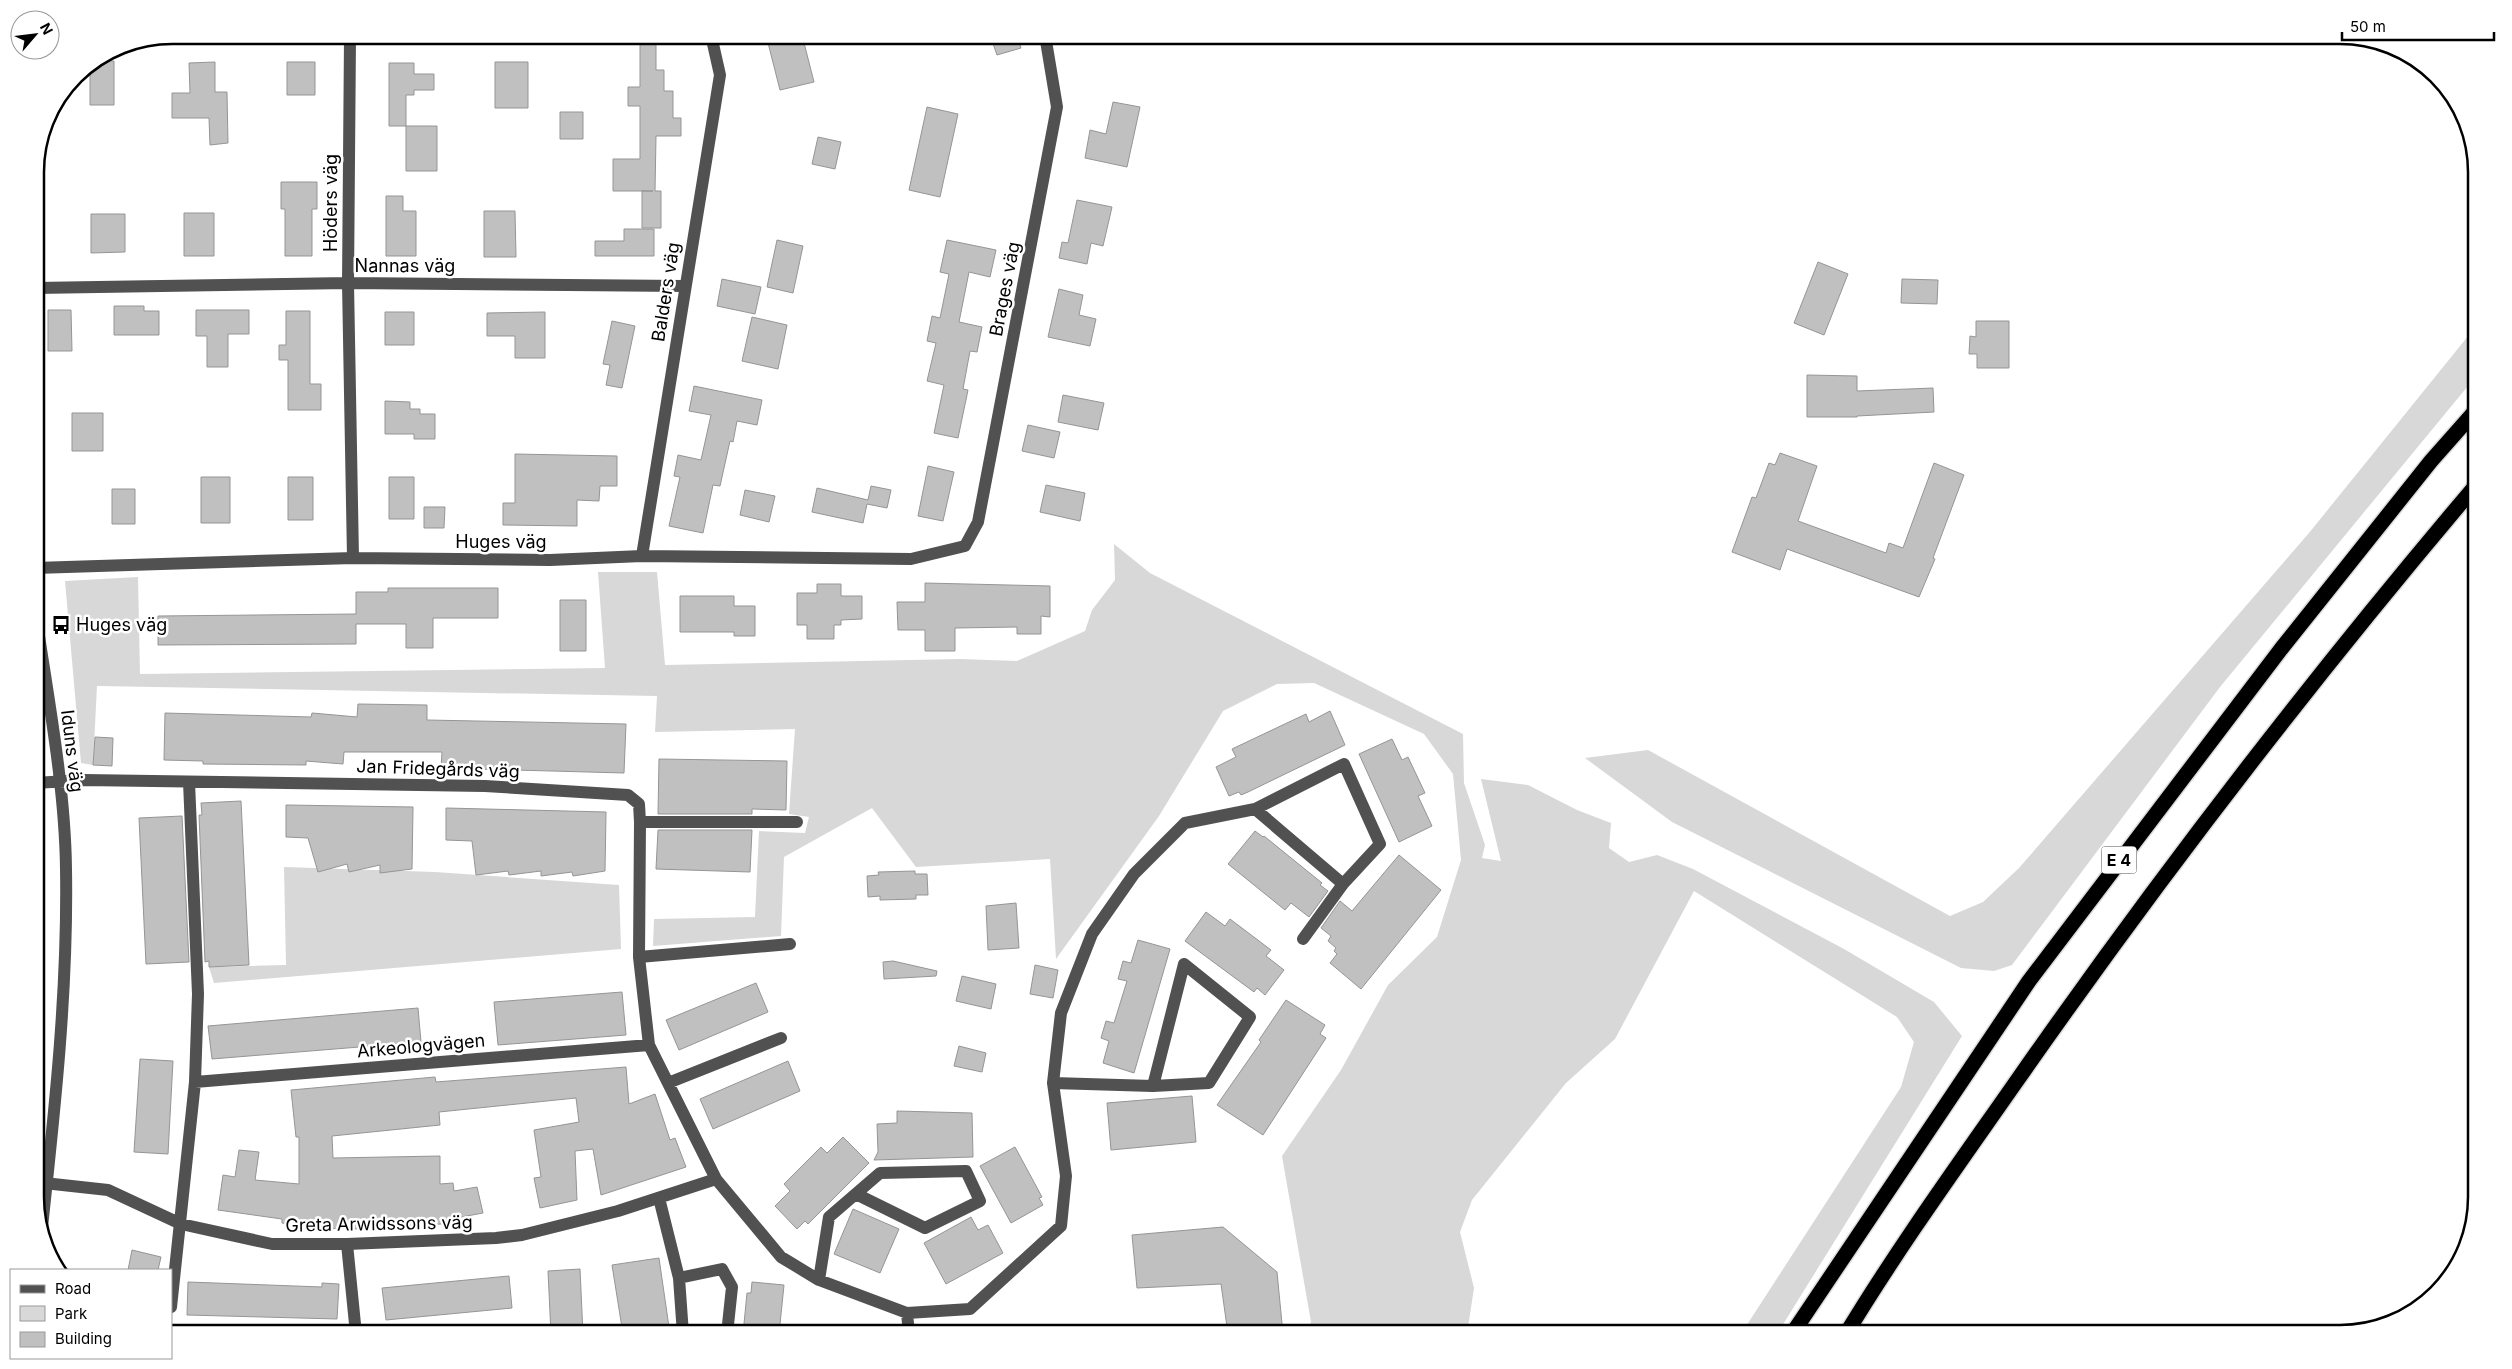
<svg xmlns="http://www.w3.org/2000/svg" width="2512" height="1369" font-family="Inter,sans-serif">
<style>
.green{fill:#d8d8d8}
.building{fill:#c0c0c0;stroke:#959595}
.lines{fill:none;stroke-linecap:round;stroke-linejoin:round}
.highway-casing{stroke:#dbdbdb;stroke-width:18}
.minor{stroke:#515151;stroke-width:12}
.highway{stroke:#000;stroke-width:15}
.labels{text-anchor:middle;stroke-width:5;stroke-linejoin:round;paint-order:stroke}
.shield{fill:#fff;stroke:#4c4c4c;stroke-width:1}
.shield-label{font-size:16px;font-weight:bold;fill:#000}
.street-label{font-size:18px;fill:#000;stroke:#fff}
.poi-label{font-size:18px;fill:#000;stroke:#fff;text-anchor:start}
.rim{fill:none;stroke:#000;stroke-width:2.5}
</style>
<rect width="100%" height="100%" fill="#fff"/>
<path class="green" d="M 2477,325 L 2477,375 L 2220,687 L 2012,965 L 1994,971 L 1961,968 L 1672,822 L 1585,758 L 1648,750 L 1950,916 L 1983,902 L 2019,868 L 2309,533 Z
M 1114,544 L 1150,573 L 1463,734 L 1464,783 L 1485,845 L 1482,858 L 1501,861 L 1481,779 L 1528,785 L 1577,810 L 1611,823 L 1609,848 L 1629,862 L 1657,855 L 1693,869 L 1844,949 L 1934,1002 L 1962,1036 L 1777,1334 L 1741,1334 L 1901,1087 L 1914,1042 L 1897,1017 L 1694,891 L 1615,1039 L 1566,1083 L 1472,1200 L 1460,1232 L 1474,1288 L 1467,1334 L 1305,1334 L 1311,1322 L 1282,1156 L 1341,1070 L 1388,985 L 1437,937 L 1461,860 L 1453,774 L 1424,734 L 1314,683 L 1277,684 L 1223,711 L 1159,816 L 1056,959 L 1050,859 L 916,867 L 872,808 L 784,857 L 781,936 L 653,946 L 654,919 L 755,917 L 759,831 L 805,833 L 809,817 L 789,814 L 795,729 L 655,732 L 657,696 L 97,686 L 93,765 L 81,763 L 65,581 L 138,577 L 140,674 L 605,668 L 598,572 L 657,572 L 665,665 L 960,659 L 1017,661 L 1085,631 L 1092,610 L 1115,580 Z
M 284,867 L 435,872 L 619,885 L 621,949 L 214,983 L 209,967 L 286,965 Z"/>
<path class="building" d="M 640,35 L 656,35 L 656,70 L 664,70 L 664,91 L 673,91 L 673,118 L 681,118 L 681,136 L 656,136 L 655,191 L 661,191 L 661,228 L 642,228 L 642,191 L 653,191 L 613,191 L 613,159 L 640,159 L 640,106 L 628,106 L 628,87 L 640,87 Z
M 766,35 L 802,35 L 814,82 L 780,90 Z
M 990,35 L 1017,35 L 1021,48 L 997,55 Z
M 97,60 L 114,61 L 114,105 L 90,105 L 90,65 Z
M 215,62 L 215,92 L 227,92 L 228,143 L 210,145 L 209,118 L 172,118 L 172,93 L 190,93 L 189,63 Z
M 287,62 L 315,62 L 315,95 L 287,95 Z
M 495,62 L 528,62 L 528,108 L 495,108 Z
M 389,63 L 414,63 L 414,74 L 434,74 L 434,90 L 414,90 L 414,95 L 406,95 L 406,126 L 389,126 Z
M 1113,102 L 1140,107 L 1127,167 L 1085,158 L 1090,130 L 1106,134 Z
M 927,107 L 958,114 L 940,197 L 909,190 Z
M 560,112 L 583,112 L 583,139 L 560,139 Z
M 406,126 L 437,126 L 437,171 L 406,171 Z
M 818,137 L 841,142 L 835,169 L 812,164 Z
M 281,182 L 317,182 L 317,209 L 312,209 L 312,256 L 285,256 L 285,209 L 281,209 Z
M 386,196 L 403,196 L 403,211 L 416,211 L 416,256 L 386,256 Z
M 1077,200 L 1112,207 L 1103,246 L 1091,243 L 1087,264 L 1059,258 L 1062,242 L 1068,243 Z
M 484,211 L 515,211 L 516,257 L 484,257 Z
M 184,213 L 214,213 L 214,256 L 184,256 Z
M 91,214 L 125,214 L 125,252 L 91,253 Z
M 624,229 L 654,229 L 654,256 L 595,256 L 595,241 L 624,241 Z
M 777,240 L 803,246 L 793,293 L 767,287 Z
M 947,240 L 996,250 L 990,277 L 969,272 L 959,322 L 982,327 L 977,352 L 970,351 L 963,389 L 968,390 L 958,438 L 934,433 L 944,385 L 927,381 L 936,343 L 927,341 L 932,316 L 940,318 L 949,274 L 940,272 Z
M 1818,262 L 1848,274 L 1824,335 L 1794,323 Z
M 722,279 L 761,287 L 755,314 L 717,306 Z
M 1902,279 L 1938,280 L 1937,304 L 1901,303 Z
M 1059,289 L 1083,295 L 1079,315 L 1096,319 L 1090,346 L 1048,337 Z
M 114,306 L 144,306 L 144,311 L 159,311 L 159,335 L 114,335 Z
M 48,310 L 71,310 L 72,351 L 48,351 Z
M 196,310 L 249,310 L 249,334 L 228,334 L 228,367 L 207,367 L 207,336 L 196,336 Z
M 286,311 L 310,311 L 310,384 L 321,384 L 321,410 L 288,410 L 288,360 L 279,360 L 279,345 L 286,345 Z
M 385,312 L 414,312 L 414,345 L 385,345 Z
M 545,312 L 545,358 L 515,358 L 515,336 L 487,336 L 487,313 Z
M 752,317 L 787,325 L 778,369 L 742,361 Z
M 612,321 L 635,326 L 622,388 L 606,385 L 610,365 L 603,364 Z
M 1976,321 L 2009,321 L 2009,368 L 1977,368 L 1977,354 L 1969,354 L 1970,336 L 1976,337 Z
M 1807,375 L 1857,376 L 1857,391 L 1933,388 L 1934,412 L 1857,416 L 1857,417 L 1807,417 Z
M 694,386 L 762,400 L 757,425 L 737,421 L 733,442 L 730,441 L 720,486 L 713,485 L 703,533 L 669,526 L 680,477 L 674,476 L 678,455 L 701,460 L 711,415 L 689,411 Z
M 1063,395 L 1104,403 L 1098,430 L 1058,422 Z
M 385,401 L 410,402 L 410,409 L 420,409 L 420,414 L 435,414 L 435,439 L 414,439 L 414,434 L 385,434 Z
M 72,413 L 103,413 L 103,451 L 72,451 Z
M 1028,425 L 1060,432 L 1054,458 L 1022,451 Z
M 1780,453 L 1817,466 L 1798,521 L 1886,553 L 1889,543 L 1903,548 L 1934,463 L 1964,475 L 1933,558 L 1935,559 L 1919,597 L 1787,549 L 1780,570 L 1732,552 L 1752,497 L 1756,498 L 1769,463 L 1775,465 Z
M 515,454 L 617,456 L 617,486 L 600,486 L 599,501 L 577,500 L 577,526 L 503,525 L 503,503 L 515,503 Z
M 928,466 L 954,472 L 943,521 L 918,516 Z
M 201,477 L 230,477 L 230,523 L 201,523 Z
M 288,477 L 313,477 L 313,520 L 288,520 Z
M 389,477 L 414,477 L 414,519 L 389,519 Z
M 1046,485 L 1085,493 L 1080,521 L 1040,512 Z
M 871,486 L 891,490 L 887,508 L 867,504 L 863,523 L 812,512 L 817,488 L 868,500 Z
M 112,489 L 135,489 L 135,524 L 112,524 Z
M 745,490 L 775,496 L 769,522 L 740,515 Z
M 424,507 L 445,507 L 444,528 L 424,528 Z
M 925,583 L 1050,586 L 1050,617 L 1041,616 L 1041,634 L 1017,634 L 1017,627 L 955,628 L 955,651 L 925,651 L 925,630 L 898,630 L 897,602 L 925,602 Z
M 817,584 L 841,584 L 841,596 L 862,596 L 862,619 L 841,620 L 841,625 L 834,625 L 834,639 L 807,639 L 807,625 L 797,625 L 797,593 L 817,593 Z
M 388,588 L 498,588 L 498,618 L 433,618 L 433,648 L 406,648 L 406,624 L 356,624 L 356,644 L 158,645 L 158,616 L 356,614 L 356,592 L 388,592 Z
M 680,596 L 734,596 L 734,606 L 755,606 L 755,636 L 734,636 L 734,632 L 680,632 Z
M 560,600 L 586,600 L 586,651 L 560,651 Z
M 358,704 L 427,705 L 427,720 L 626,724 L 624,773 L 441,768 L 442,752 L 344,752 L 343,764 L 306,761 L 306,765 L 203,764 L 203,761 L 164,760 L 165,713 L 311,717 L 312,713 L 357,717 Z
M 1330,711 L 1345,745 L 1248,792 L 1241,795 L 1239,792 L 1229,796 L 1216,767 L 1236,757 L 1232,749 L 1306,714 L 1309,722 Z
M 95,737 L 113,738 L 112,766 L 93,765 Z
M 1392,739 L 1402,760 L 1408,757 L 1425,793 L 1418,796 L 1432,826 L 1399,842 L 1359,754 Z
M 659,759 L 787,761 L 786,810 L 752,809 L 752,814 L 658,814 Z
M 241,801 L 249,965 L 209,967 L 209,961 L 205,962 L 199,815 L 202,815 L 201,803 Z
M 286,805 L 413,807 L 412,869 L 380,873 L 380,865 L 349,872 L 347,864 L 318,872 L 308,838 L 286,837 Z
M 446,808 L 606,812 L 605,871 L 573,876 L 572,872 L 541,876 L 541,871 L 509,875 L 508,871 L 476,875 L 472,841 L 446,840 Z
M 182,816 L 189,962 L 146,964 L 139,818 Z
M 658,830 L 752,830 L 750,872 L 656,869 Z
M 1255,831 L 1263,837 L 1264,836 L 1322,883 L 1320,885 L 1328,891 L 1309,917 L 1291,903 L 1285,910 L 1228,864 Z
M 1399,855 L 1441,890 L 1361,989 L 1330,963 L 1337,954 L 1334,951 L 1336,948 L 1328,941 L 1331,936 L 1321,928 L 1340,901 L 1352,911 Z
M 915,871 L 915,874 L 927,874 L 928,895 L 916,895 L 916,899 L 880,900 L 880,896 L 868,897 L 867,876 L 879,875 L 878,872 Z
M 1016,903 L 1019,948 L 988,950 L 986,906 Z
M 1206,912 L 1225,926 L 1230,919 L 1271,950 L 1266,956 L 1284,970 L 1265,995 L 1257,988 L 1254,992 L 1185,941 Z
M 1138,940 L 1170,949 L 1134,1073 L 1103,1063 L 1109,1041 L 1101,1038 L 1106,1021 L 1114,1023 L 1127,981 L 1118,979 L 1123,961 L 1131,963 Z
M 893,961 L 937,971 L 936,976 L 884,979 L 883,962 Z
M 1035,965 L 1058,970 L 1053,998 L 1030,994 Z
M 962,976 L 996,984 L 991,1009 L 956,1001 Z
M 756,983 L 768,1012 L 679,1050 L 666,1020 Z
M 622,992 L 626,1035 L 498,1045 L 494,1002 Z
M 1286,1000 L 1325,1025 L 1320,1034 L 1326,1038 L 1263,1135 L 1217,1105 L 1261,1042 L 1259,1040 Z
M 418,1008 L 421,1042 L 212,1059 L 208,1026 Z
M 959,1046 L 986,1053 L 982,1072 L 954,1066 Z
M 140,1059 L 173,1061 L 168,1154 L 134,1152 Z
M 788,1061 L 800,1091 L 713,1129 L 700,1099 Z
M 626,1067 L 629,1104 L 655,1094 L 670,1140 L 675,1138 L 686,1167 L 601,1195 L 593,1149 L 575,1151 L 577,1200 L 540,1208 L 534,1178 L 541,1177 L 534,1130 L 579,1122 L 576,1098 L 439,1112 L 440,1125 L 332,1136 L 333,1158 L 440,1156 L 440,1184 L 453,1183 L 454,1191 L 477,1187 L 483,1213 L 456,1218 L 457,1223 L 362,1229 L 316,1228 L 282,1223 L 282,1219 L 218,1210 L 223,1175 L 235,1177 L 239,1150 L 259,1152 L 255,1180 L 299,1184 L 299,1137 L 296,1137 L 291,1090 L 435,1077 L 436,1082 Z
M 1192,1096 L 1196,1142 L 1111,1150 L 1107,1103 Z
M 897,1111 L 972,1113 L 973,1157 L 874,1160 L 878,1152 L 877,1124 L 897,1123 Z
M 843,1137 L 869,1163 L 808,1224 L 805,1221 L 797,1229 L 775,1206 L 790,1191 L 784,1184 L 821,1147 L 827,1153 Z
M 1015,1147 L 1042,1197 L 1039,1198 L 1043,1205 L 1011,1223 L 980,1166 Z
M 853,1209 L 899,1229 L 880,1273 L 834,1254 Z
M 971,1217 L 978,1230 L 988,1225 L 1003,1253 L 946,1284 L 924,1243 Z
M 1223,1227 L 1277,1272 L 1283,1334 L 1228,1334 L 1221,1284 L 1137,1288 L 1132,1235 Z
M 132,1250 L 161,1257 L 158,1270 L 128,1270 Z
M 659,1258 L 670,1334 L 623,1334 L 612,1265 Z
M 580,1269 L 583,1334 L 551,1334 L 548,1271 Z
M 509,1276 L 512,1308 L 386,1320 L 382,1288 Z
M 188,1282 L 322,1287 L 322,1283 L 339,1284 L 337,1319 L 187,1315 Z
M 752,1282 L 784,1285 L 779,1334 L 743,1334 L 747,1293 L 751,1293 Z"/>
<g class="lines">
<g class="highway-casing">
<path id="highway" d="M 1792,1334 L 2029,981 L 2281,649 L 2431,461 L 2477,409
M 1846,1334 C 1898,1248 1958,1165 2016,1082 C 2160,876 2314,676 2477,484"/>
</g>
<path class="minor" d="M 160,37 L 350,37 L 348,283 L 353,558
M 35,288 L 348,283 L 684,286
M 642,556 L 720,75 L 711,35
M 35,568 L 353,558 L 550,560 L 642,556 L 911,559 L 965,546 L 978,522 L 1057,107 L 1045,35
M 35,609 C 47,693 65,784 66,869 C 68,988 55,1108 42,1227
M 35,783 L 84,780 L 485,786 L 628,795 L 639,804 L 640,822 L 797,822
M 640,822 L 639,957 L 649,1045 L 716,1179 L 781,1257 L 819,1280 L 907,1313 L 970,1309 L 1061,1226 L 1066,1176 L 1053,1083 L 1061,1013 L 1092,934 L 1134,874 L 1185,823 L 1255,809 L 1344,764 L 1380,844 L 1343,884 L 1255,809
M 1303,939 L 1343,884
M 639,957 L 790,944
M 195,1082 L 649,1045
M 668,1083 L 781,1038
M 1053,1083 L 1153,1086 L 1209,1083 L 1250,1017 L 1184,964 L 1153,1086
M 35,1182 L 108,1190 L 181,1224 L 272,1244 L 347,1244 L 496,1238 L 522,1235 L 618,1211 L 716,1179
M 659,1198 L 679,1278 L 683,1334
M 347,1244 L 356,1334
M 679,1278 L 722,1269 L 732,1287 L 727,1334
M 819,1280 L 829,1217 L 880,1173 L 966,1171 L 980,1201 L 925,1228 L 856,1194
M 171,1307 L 195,1082 L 198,994 L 189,782
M 907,1313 L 909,1334
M 520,1334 L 526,1334"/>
<use href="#highway" class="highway"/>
</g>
<defs>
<g id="bus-bare" transform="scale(1.5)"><path d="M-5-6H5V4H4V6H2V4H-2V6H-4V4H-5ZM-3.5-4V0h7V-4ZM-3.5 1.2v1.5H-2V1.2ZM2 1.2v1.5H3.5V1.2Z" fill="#000" stroke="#fff" stroke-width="2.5" paint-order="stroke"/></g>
</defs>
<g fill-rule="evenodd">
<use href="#bus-bare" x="61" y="625"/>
</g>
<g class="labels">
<rect class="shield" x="2101.5" y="846.5" width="35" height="27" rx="4"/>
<g class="shield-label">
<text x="2119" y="866">E 4</text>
</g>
<g class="street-label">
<text transform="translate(331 203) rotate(-90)" y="6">Höders väg</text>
<text x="405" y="272">Nannas väg</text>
<text transform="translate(1005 289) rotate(-79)" y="6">Brages väg</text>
<text transform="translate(666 292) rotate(-81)" y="6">Balders väg</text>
<text x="501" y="548">Huges väg</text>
<text transform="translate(72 751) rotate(83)" y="6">Iduns väg</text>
<text transform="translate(438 769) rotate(2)" y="6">Jan Fridegårds väg</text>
<text transform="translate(421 1046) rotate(-5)" y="6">Arkeologvägen</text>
<text transform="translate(379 1224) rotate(-1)" y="6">Greta Arwidssons väg</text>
</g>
<g class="poi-label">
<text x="76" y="631">Huges väg</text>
</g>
</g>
<path d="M0 0H2512V1369H0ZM172 44H2340A128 128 0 0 1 2468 172V1197A128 128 0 0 1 2340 1325H172A128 128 0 0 1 44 1197V172A128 128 0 0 1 172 44Z" fill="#fff" fill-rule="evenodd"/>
<path class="rim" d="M172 44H2340A128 128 0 0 1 2468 172V1197A128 128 0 0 1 2340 1325H172A128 128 0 0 1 44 1197V172A128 128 0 0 1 172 44Z"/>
<rect x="10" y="1269" width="162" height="90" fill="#ffffff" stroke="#999999"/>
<rect x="20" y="1285" width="25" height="8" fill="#515151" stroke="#999999"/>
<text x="55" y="1294" font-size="15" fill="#000000">Road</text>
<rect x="20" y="1306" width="25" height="15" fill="#d8d8d8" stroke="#999999"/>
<text x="55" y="1319" font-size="15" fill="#000000">Park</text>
<rect x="20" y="1332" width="25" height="15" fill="#c0c0c0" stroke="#999999"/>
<text x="55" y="1344" font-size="15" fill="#000000">Building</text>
<g transform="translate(35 35) rotate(62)"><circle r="24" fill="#ffffff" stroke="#999999"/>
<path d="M0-4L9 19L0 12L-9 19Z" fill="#000000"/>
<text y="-8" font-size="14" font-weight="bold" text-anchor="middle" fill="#000000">N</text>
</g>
<path d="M2342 32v8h152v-8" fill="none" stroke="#000000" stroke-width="2.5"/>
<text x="2350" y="32" font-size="15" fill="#000000" stroke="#ffffff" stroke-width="4" paint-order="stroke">50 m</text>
</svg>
